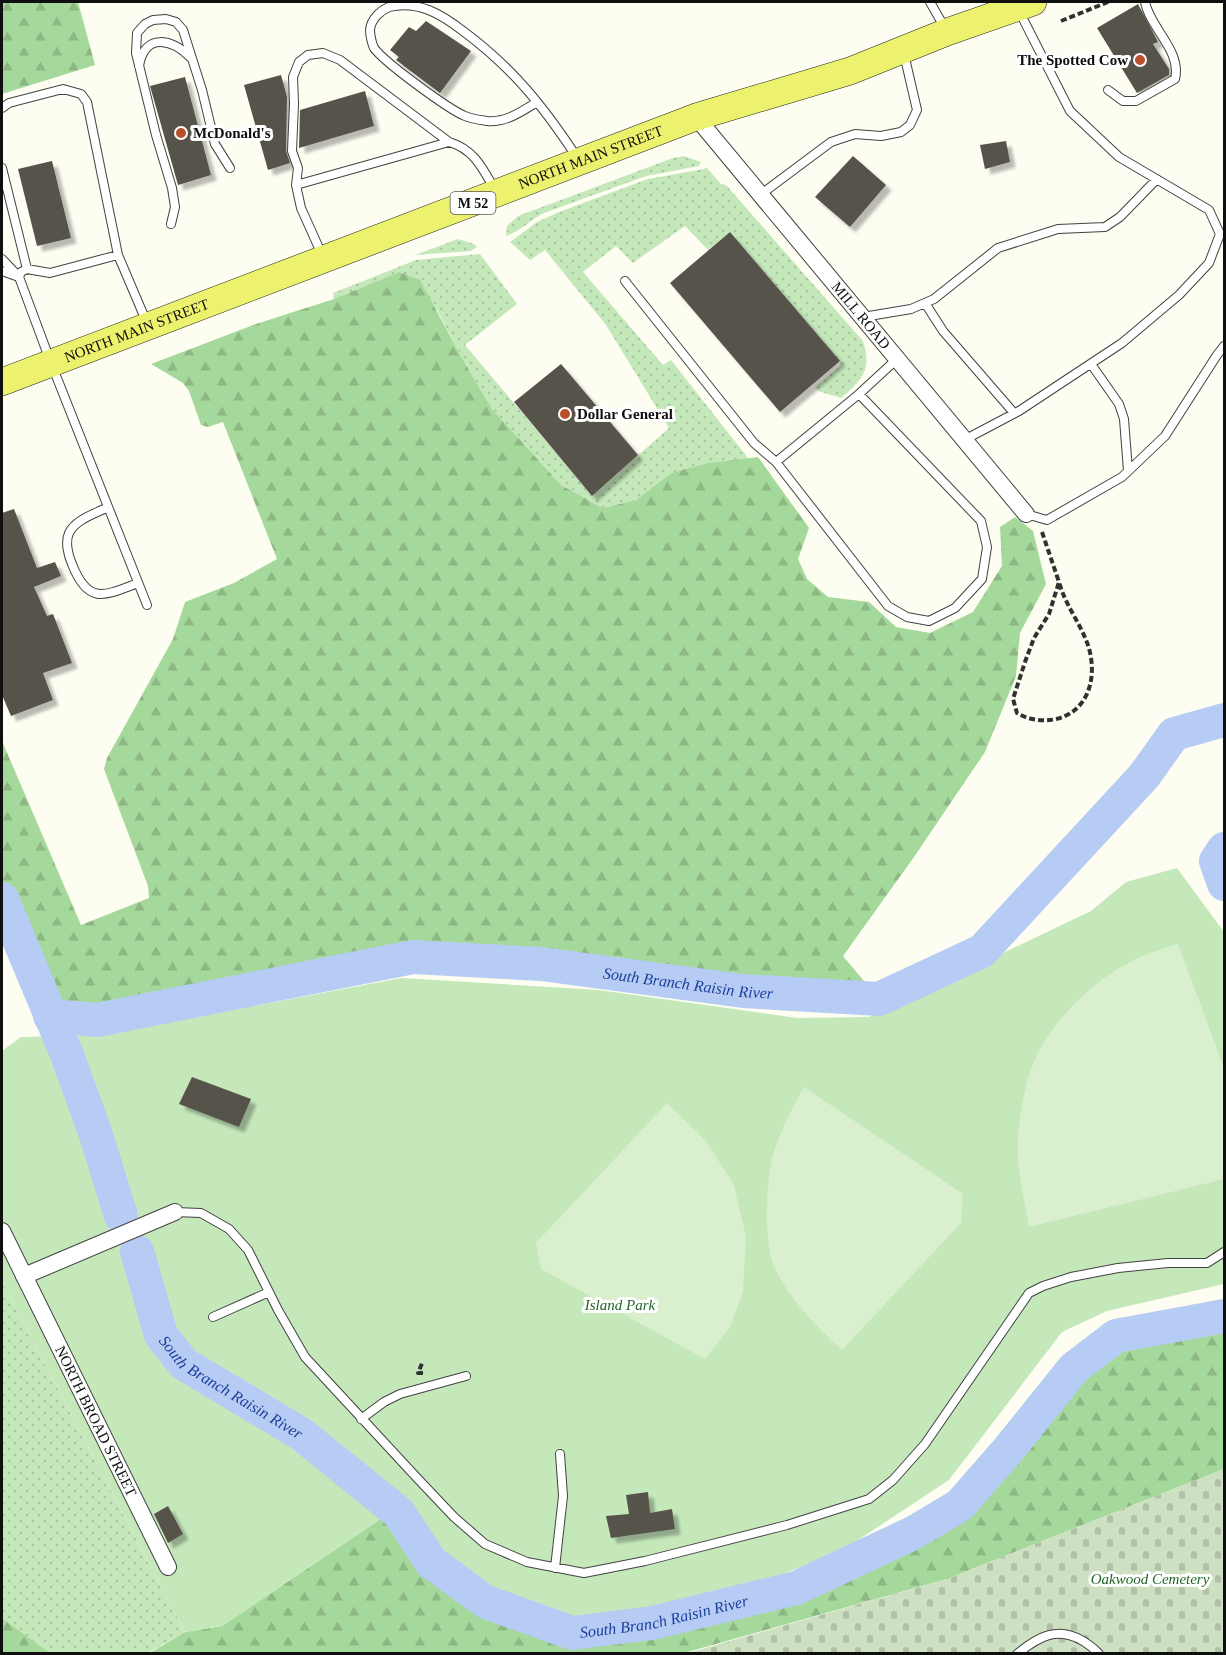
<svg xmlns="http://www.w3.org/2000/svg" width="1226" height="1655" font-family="Georgia,serif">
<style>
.grass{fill:url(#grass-dots)}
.forest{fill:url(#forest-firs)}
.cemetery{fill:url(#cemetery-stones)}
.park{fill:#c5e8bb}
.pitch{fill:#d9efcd}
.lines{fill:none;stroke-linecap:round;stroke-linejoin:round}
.river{stroke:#b7ccf4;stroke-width:34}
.building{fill:#57534b;filter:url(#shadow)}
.lane-casing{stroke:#424242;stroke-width:10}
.street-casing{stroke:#424242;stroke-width:18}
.primary-casing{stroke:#202020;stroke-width:28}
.path{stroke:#313131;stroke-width:4;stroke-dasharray:6 3;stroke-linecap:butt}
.lane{stroke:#fff;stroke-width:8}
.street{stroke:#fff;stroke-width:16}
.primary{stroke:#ecf26d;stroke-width:27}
.poi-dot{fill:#b94f2c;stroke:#fff;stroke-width:2}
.labels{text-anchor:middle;stroke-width:6;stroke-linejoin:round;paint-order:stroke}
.shield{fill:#fff;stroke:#575757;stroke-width:1.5}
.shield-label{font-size:14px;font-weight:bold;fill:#0f0f0f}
.poi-label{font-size:15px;font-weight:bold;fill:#0f0f0f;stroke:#fff;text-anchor:start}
.street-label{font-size:15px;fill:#0f0f0f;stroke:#fff}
.park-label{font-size:15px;font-style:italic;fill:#216427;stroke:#fff}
.water-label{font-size:16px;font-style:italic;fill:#1c3f9c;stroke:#fff}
</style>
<defs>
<pattern id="grass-dots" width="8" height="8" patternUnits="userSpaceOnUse" patternTransform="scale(1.5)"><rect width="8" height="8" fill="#c5e8bb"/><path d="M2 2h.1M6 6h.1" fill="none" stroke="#a8c6a0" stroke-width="1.8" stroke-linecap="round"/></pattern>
<pattern id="forest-firs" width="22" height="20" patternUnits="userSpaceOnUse" patternTransform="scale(1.5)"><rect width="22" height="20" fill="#a5d89b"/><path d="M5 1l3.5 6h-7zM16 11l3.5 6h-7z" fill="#8db884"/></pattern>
<pattern id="cemetery-stones" width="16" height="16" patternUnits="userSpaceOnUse" patternTransform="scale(1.5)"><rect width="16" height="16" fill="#cee0c2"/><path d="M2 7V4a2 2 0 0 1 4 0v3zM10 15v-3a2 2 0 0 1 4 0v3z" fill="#b0bfa6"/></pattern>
<filter id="shadow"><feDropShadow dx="5.5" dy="5.5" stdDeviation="1.5" flood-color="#0004"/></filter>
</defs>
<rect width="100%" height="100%" fill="#fdfef1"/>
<path class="grass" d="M 684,156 L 701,162 L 699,166 L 646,176 L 544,213 C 530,220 521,231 506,236 L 507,226 L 518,216 L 673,158 Z
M 706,167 L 721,184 L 726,185 L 863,341 C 872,369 863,380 841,398 L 818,391 L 815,387 L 840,366 L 840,361 L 731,233 L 708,250 L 685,226 L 633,263 L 616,246 L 583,272 L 663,365 L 671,360 L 748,458 L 707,463 L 671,473 L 636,500 L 603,508 L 561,485 L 492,409 L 462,358 L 437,310 L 399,272 L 334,299 L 333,293 L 416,260 L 480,254 L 517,304 L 465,345 L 592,496 L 669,428 L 606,325 L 545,250 L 530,260 L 510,242 L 537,222 L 559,212 L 648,179 L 704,169 Z
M 458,239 L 474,244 L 477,247 L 471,251 L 415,255 Z
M 2,1282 L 185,1632 L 148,1653 L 50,1653 L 2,1618 Z"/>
<path class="forest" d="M 2,2 L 78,2 L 95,65 L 2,94 Z
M 399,272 L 420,280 L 462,358 L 492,409 L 561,485 L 603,508 L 636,500 L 671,473 L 707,463 L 758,457 L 809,528 L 798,559 L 807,579 L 828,597 L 869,602 L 896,627 L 930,633 L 973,612 L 1002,566 L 1000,527 L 1015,517 L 1033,531 L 1046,584 L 1020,633 L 1016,676 L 985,752 L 914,857 L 843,956 L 879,999 L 743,991 L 541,964 L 413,957 L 97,1020 L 50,1016 L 2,899 L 2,741 L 81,925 L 149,898 L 148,886 L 104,769 L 107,758 L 173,639 L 185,602 L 234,583 L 277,559 L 223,422 L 208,427 L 201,425 L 189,391 L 183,383 L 151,364 L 256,324 L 334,299 Z
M 1224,849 L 1224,884 L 1216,861 Z
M 1224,1319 L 1224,1469 L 947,1579 L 684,1653 L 148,1654 L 185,1632 L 222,1626 L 382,1518 L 399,1513 L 431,1562 L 486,1602 L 572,1633 L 652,1623 L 796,1588 L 913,1533 L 960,1505 L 1074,1368 L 1116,1336 Z
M 2,1618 L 50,1653 L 2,1653 Z"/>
<path class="cemetery" d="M 1224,1469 L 1224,1653 L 684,1654 L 947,1579 Z"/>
<path class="park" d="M 1177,868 L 1224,932 L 1224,1284 L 1107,1311 L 1062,1332 L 949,1480 L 846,1548 L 732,1595 L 642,1619 L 573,1627 L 528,1614 L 382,1518 L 222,1626 L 185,1632 L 2,1282 L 2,1051 L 21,1037 L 101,1035 L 401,978 L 599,990 L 797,1018 L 869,1017 L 1091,911 L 1126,882 Z"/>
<path class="pitch" d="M 1178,944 L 1224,1068 L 1224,1179 L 1029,1227 C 1026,1205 1019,1181 1018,1158 C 1017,1122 1025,1069 1046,1039 C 1068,1005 1102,975 1138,958 C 1151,952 1165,948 1178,944 Z
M 804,1087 L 963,1194 L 961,1223 L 842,1350 C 816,1326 791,1301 775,1269 C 763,1243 766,1182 773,1155 C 780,1131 792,1109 804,1087 Z
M 667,1103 L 706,1141 L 734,1185 L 746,1237 L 743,1292 L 730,1327 L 705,1359 L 541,1269 L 536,1243 Z"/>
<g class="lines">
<g class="river">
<path d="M 1224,849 L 1216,861 L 1224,884"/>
<path d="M 2,899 L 66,1052 L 96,1135 L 121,1216"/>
<path id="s1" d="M 50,1016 L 97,1020 L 413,957 L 541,964 L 743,991 L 879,999 L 982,951 L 1144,776 L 1174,734 L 1224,720"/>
<path id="s2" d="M 137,1251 L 161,1335 L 184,1364 L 301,1434 L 399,1513 L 431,1562 L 486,1602 L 572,1633 L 652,1623 L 796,1588 L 913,1533 L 960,1505 L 1008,1450 L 1074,1368 L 1116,1336 L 1224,1316"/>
</g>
</g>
<path class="building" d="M 1138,4 L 1158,42 L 1153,44 L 1169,69 L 1169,75 L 1137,93 L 1097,28 Z
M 426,21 L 471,51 L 440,93 L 396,60 L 399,57 L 390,50 L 409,27 L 416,31 Z
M 281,75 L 287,97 L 286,151 L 290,163 L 268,170 L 244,85 Z
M 185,77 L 211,175 L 178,185 L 150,86 Z
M 365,91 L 374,126 L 299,148 L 300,110 Z
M 1006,141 L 1010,162 L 985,169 L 980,145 Z
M 853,156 L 886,185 L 850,227 L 815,197 Z
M 52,161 L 71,238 L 37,246 L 18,169 Z
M 730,232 L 840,361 L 780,412 L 670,283 Z
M 561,364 L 638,455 L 592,496 L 514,402 Z
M 14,509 L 37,568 L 55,562 L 61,576 L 34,587 L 47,616 L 53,614 L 72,663 L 43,673 L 53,700 L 11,716 L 2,695 L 2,513 Z
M 192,1077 L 251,1099 L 239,1127 L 179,1104 Z
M 648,1492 L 650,1513 L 672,1509 L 675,1529 L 611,1538 L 606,1516 L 629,1514 L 626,1495 Z
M 168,1506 L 183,1534 L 168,1543 L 154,1514 Z"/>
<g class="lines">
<g class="lane-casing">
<path id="lane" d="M 930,2 L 946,30
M 139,66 C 145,32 172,39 191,58
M 1108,90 L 1123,101 L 1136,101 L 1175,79 C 1182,51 1150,28 1145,2
M 537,102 C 522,111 506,123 487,121 C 480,120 472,119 465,116 C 448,109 384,62 374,48 C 372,44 370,35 370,30 C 371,19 380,11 389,7 C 418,0 441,14 463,31 C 513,68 544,107 578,159
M 2,108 L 9,103 L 63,89 L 81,94 L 87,102 L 118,255
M 2,168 L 27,269
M 296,185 L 298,168 L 292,151 L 294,104 L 293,77 L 299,62 L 308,55 L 323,53 L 340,60 L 449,142
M 760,195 L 831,142 L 855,134 L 881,136 L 901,132 L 910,125 L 917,110 L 904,54
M 171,224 L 175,207 L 172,188 L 156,135 L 136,53 L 137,33 L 145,24 L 153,20 L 166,19 L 176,22 L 183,30 L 202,90 L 215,144 L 230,168
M 323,257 L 301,208 L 296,185 L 449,142 C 474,149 483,169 495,190
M 2,259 L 19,277
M 2,271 L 16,276
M 625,281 L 754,443 L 776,462 L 888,606 L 907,617 L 929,621 L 955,608 L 982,579 L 987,547 L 981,521 L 859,394 L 776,462
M 925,303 L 943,331 L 1014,413
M 863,317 L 911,309 L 934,299 L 998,248 L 1058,229 L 1105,227 L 1120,217 L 1156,180
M 147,323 L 118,255 L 50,273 L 27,269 L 21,272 L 19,277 L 51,363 L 147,605
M 1091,364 L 1119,404 L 1124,419 L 1128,471
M 859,394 L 897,359
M 964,440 L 1019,411 L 1122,343 L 1179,295 L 1209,263 L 1220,234 L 1209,210 L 1119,157 L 1070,111 L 1019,11
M 108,507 C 95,514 76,519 69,533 C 65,542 68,555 72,564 C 88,605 104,596 138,583
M 1026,514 L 1047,520 L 1122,477 L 1165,436 L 1217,355 L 1224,346
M 175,1212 L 201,1213 L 229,1229 L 248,1250 L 278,1310 L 305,1357 L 418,1479 L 454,1517 L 485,1544 L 527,1562 L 584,1573 L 645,1561 L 787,1525 L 869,1499 L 893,1480 L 925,1444 L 1029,1293 L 1043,1286 L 1071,1277 L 1118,1268 L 1168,1263 L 1207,1263 L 1224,1252
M 213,1317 L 269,1292
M 361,1419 L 384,1402 L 400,1394 L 466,1376
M 555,1568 L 563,1496 L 560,1454
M 1017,1654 C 1039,1636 1058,1626 1083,1641 C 1089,1645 1094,1648 1099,1654"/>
</g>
<g class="street-casing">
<g id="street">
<path id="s3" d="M 696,117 L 1026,514"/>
<path id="s4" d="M 2,1231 L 168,1567"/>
<path d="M 24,1276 L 175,1212"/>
</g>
</g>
<g class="primary-casing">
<g id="primary">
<path id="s5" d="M 2,382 L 696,117 L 850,71 L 947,32 L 1033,2"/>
</g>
</g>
<path class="path" d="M 1061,21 L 1108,2
M 1042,532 L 1059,582 L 1049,614 L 1034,638 L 1025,662 L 1013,699 L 1017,713 C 1030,721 1050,723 1065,716 C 1094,703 1097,666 1086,640 C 1078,620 1065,604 1059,582
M 423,1373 L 418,1373 L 423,1361"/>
<use href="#lane" class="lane"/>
<use href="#street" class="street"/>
<use href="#primary" class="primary"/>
</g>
<g class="poi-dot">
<circle cx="1140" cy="60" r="6"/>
<circle cx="181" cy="133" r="6"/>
<circle cx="565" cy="414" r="6"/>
</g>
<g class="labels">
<rect class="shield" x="450.5" y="192" width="45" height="22" rx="4.5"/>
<g class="shield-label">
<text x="473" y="208">M 52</text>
</g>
<g class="poi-label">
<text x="1128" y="65" text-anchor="end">The Spotted Cow</text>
<text x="193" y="138">McDonald's</text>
<text x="577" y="419">Dollar General</text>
</g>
<g class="street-label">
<text dy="5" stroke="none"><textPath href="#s5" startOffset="630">NORTH MAIN STREET</textPath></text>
<text dy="5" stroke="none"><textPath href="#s3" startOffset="258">MILL ROAD</textPath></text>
<text dy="5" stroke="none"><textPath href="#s5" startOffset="144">NORTH MAIN STREET</textPath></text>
<text dy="5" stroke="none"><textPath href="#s4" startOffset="212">NORTH BROAD STREET</textPath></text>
</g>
<g class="park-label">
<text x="620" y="1310">Island Park</text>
<text x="1150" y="1584">Oakwood Cemetery</text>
</g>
<g class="water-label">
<text dy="6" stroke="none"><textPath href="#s1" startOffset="646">South Branch Raisin River</textPath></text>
<text dy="6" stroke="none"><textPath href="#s2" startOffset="176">South Branch Raisin River</textPath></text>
<text dy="6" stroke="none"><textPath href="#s2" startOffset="698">South Branch Raisin River</textPath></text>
</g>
</g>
<rect width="1226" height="1655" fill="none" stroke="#0f0f0f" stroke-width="6"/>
</svg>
